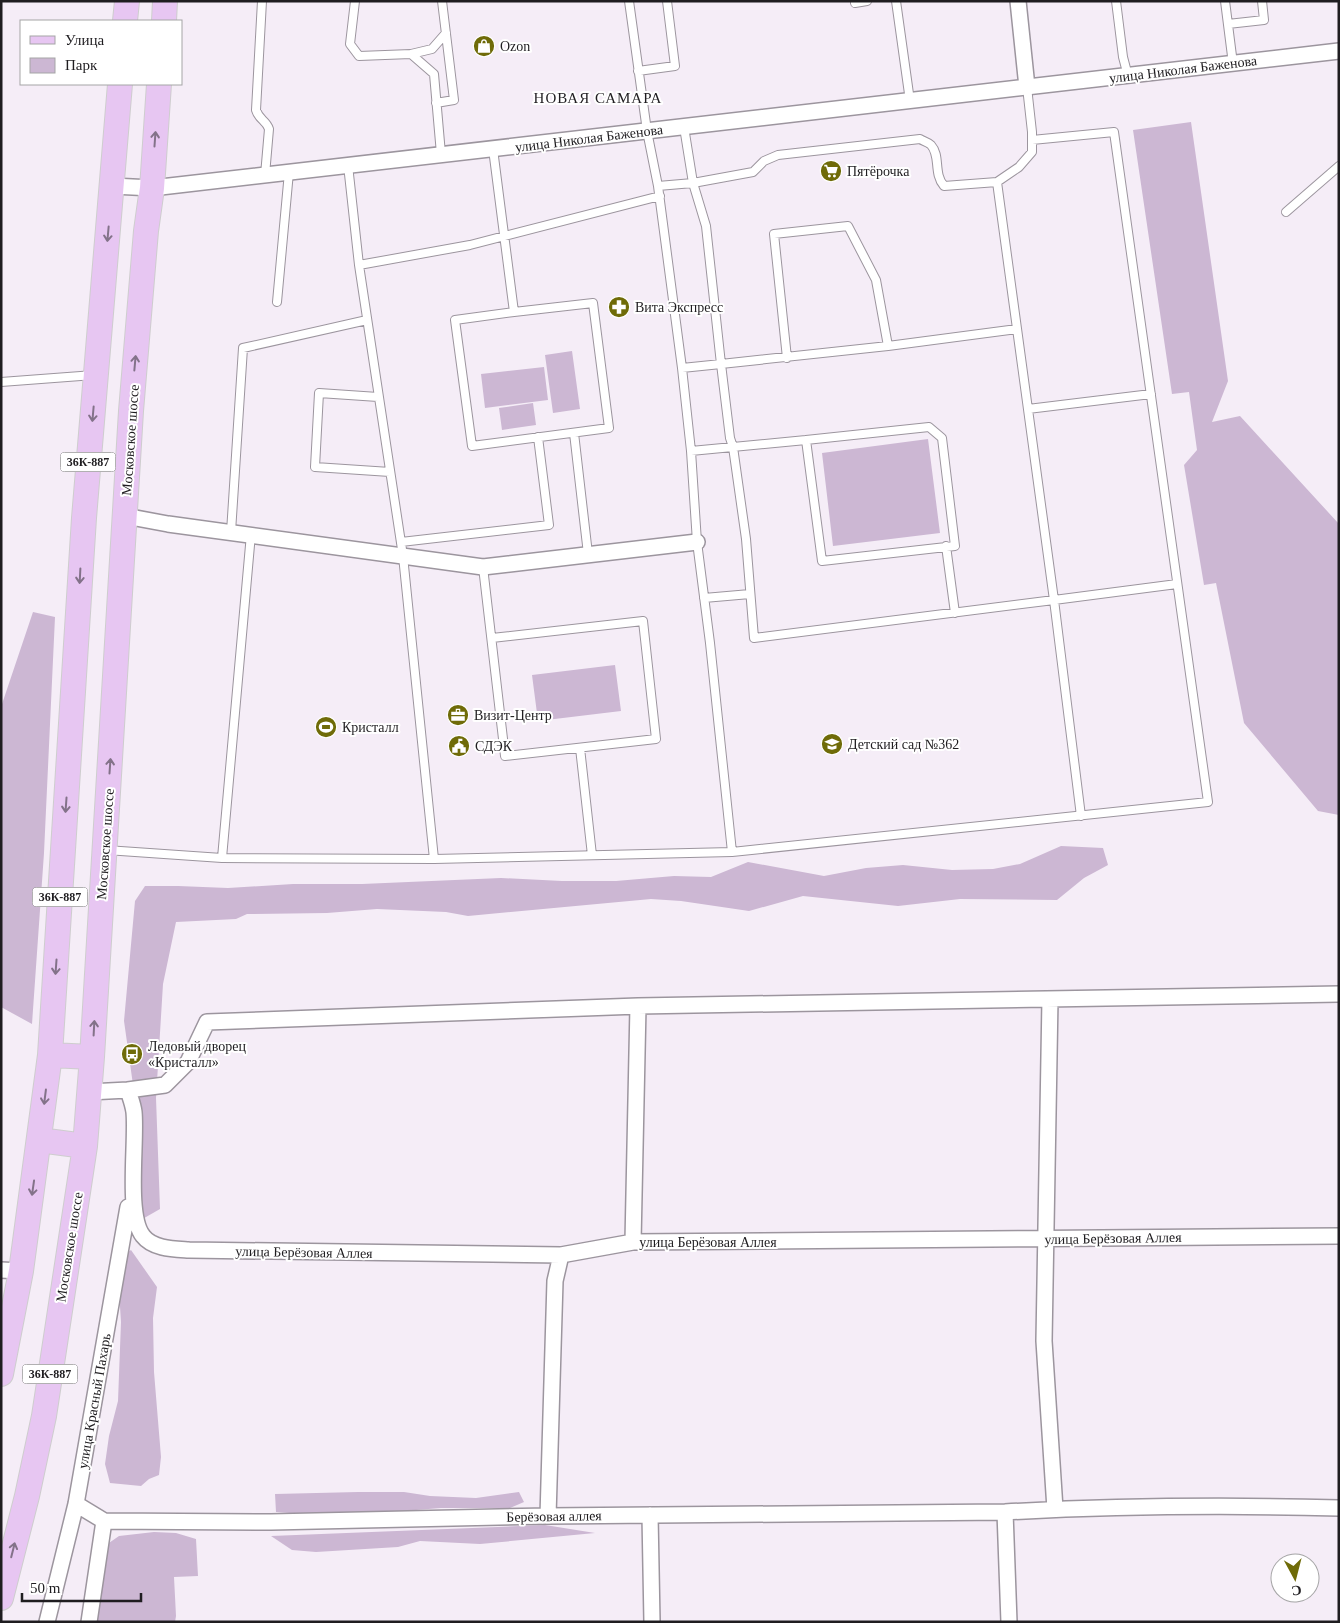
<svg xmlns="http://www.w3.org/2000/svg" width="1340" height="1623" font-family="Georgia,serif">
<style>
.green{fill:#ccb7d3}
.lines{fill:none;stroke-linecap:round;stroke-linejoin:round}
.service-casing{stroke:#9c959e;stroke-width:10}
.minor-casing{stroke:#9c959e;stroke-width:18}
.primary-casing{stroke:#cecdce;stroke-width:26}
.service{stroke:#fff;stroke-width:8}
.minor{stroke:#fff;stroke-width:15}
.primary{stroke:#e7c6f2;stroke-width:24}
.oneway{stroke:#837289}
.labels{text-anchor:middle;stroke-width:4;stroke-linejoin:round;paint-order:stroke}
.shield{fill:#fff;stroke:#626163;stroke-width:1}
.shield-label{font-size:12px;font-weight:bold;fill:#1f1d20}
.poi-label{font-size:14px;fill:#1f1d20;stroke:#fff;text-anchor:start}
.street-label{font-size:14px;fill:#1f1d20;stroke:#fff}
.neighbourhood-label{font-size:15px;letter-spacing:1px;fill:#1f1d20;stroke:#fff}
</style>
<rect width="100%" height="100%" fill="#f5edf7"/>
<path class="green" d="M 1191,122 L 1228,381 L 1212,422 L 1240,416 L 1339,524 L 1339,815 L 1318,811 L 1244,723 L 1216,583 L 1204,585 L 1184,465 L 1197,450 L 1189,392 L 1172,394 L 1133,130 Z
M 572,351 L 580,409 L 553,413 L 545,355 Z
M 544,367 L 548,400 L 485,408 L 481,374 Z
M 533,403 L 536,425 L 502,430 L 499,408 Z
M 928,439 L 940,533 L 833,546 L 822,453 Z
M 33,612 L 55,617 L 44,853 L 32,1024 L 1,1007 L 1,707 Z
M 615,665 L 621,711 L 538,721 L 532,675 Z
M 1061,846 L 1103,848 L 1108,865 L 1084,878 L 1057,900 L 960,899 L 898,906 L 803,896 L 749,911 L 681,901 L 651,899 L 468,916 L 446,912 L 377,909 L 327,913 L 247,914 L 236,919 L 176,922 L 163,984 L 156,1098 L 160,1209 L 139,1221 L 125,1197 L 132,1131 L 135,1099 L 124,1021 L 135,901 L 145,886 L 178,886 L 228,888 L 293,884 L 362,884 L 501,878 L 562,881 L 616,881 L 674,876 L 711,877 L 748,862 L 824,876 L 866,868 L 903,865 L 952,870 L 993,869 L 1020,864 Z
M 131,1250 L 157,1287 L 153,1318 L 154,1372 L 161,1457 L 159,1475 L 149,1479 L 141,1486 L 110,1483 L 105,1464 L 109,1436 L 118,1401 L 121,1322 L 117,1260 Z
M 358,1492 L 404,1492 L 430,1496 L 476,1498 L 519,1492 L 524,1502 L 510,1508 L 441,1508 L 391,1512 L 303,1514 L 276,1512 L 275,1494 Z
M 545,1525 L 595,1533 L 480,1544 L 420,1541 L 398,1547 L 316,1552 L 292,1550 L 271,1536 Z
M 154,1532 L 176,1533 L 196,1539 L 198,1576 L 174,1577 L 176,1616 L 175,1622 L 96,1622 L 106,1545 L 119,1536 Z"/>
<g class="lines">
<g class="service-casing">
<path id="service" d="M 262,1 L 256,110 C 259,120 266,120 269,129 L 265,175
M 355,1 L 350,44 L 359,56 L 411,54 L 434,74 L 441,154
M 629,1 L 647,131 L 658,186 L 682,368 L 691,451 L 697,542 L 710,643 L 732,852
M 896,1 L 910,101
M 1116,1 L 1123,57 L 1128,76
M 1225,1 L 1233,64
M 855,3 L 867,1
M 1228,24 L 1264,20 L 1262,1
M 411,54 L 432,49 L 446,33
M 638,71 L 675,66 L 667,1
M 436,103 L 454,100 L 442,1
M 493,149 L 514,312 L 455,320 L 472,446 L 609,428 L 593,303 L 514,312
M 348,165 L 359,265
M 997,182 L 1054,600 L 1177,584
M 658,186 L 693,183 L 753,172 L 764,161 L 778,155 L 920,139 C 923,141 928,142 931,145 C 941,156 933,173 944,186 L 997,182 L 1019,167 L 1032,152 L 1032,132 L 1027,87
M 1286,212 L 1339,166
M 277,302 L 289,172
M 1017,329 L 888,346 L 721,364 L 730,438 L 733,447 L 746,539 L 754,638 L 1054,600 L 1081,816
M 787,358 L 774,234 L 848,226 L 876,280 L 888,346
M 682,368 L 721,364 L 706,226 L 693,183 L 684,127
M 1,382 L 94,375
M 378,397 L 319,393 L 315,467 L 390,472
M 1028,409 L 1151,394
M 574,433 L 588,554
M 691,451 L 806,440 L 822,561 L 955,546 L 942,438 L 929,427 L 806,440
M 231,532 L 243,348 L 367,320
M 401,542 L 549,525 L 538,437
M 946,546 L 955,613
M 483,567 L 505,756 L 656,739 L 643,621 L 492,638
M 704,598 L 750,594
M 580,748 L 592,855
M 106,850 L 222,858 L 434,859 L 732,852 L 1208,802 L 1114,132 L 1032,140
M 222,858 L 251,534
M 434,859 L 403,556 L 359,265 L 470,245 L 660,196"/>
</g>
<g class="minor-casing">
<path id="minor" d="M 1018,1 L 1027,87
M 113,186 L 152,188 L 1339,51
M 125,516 L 168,524 L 483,567 L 697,542
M 1050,999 L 1044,1341 L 1055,1509
M 128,1090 L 165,1085 L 188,1062 L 207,1022 L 638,1006 L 1339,994
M 89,1092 L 128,1090 C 130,1097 133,1104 134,1112 C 137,1141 126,1215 143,1236 C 153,1249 174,1249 189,1250 L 561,1255 L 633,1242 L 1339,1236
M 633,1242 L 638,1006
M 1,1270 L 21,1271
M 76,1504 L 104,1521
M 1005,1512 L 1009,1622
M 650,1515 L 652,1622
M 548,1516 L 555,1281 L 561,1255
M 104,1521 L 271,1522 L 548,1516 L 1005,1512 C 1116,1506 1228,1505 1339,1508
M 47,1622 L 76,1504 L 128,1207
M 89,1622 L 104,1521"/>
</g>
<g class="primary-casing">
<path id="primary" d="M 125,21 L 127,1
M 164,21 L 165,1
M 50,1055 L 92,1057
M 39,1140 L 85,1146
M 1,1374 L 21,1271 L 50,1055 L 84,518 L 120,84
M 1,1598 L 27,1496 L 44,1416 L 85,1146 L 92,1057 L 131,411 L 146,231 L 152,188 L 159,84"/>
</g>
<use href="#service" class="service"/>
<use href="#minor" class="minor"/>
<use href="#primary" class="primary"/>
</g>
<defs><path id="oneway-shaft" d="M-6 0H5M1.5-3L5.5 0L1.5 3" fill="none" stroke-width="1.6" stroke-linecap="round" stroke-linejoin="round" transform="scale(1.25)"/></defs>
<g class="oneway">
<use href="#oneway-shaft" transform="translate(155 139) rotate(-86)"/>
<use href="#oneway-shaft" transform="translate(108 234) rotate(95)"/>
<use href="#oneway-shaft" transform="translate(135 363) rotate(-85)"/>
<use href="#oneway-shaft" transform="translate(93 414) rotate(95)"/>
<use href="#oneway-shaft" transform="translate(80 576) rotate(93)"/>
<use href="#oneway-shaft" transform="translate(110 766) rotate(-86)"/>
<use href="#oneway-shaft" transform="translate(66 805) rotate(94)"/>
<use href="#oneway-shaft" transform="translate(56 967) rotate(94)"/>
<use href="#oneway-shaft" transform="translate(94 1028) rotate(-87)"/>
<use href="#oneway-shaft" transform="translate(45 1097) rotate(97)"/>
<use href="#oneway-shaft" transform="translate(33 1188) rotate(98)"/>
<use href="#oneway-shaft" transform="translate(13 1550) rotate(-76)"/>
</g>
<defs>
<g id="shop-disc" transform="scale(1.125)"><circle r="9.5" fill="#6f6b08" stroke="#fff"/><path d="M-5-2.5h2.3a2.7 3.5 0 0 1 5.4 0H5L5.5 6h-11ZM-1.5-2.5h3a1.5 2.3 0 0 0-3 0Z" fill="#fff"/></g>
<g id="supermarket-disc" transform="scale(1.125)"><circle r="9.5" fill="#6f6b08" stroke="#fff"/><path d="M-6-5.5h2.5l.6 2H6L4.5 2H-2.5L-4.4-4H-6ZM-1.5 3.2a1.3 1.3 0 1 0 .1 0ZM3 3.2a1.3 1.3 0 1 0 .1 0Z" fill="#fff"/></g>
<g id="pharmacy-disc" transform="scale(1.125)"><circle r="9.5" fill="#6f6b08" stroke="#fff"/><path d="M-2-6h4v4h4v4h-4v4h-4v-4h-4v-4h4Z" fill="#fff"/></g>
<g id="office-disc" transform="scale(1.125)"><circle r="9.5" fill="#6f6b08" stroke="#fff"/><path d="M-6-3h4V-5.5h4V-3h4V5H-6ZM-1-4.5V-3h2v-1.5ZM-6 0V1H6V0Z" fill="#fff"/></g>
<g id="stadium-disc" transform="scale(1.125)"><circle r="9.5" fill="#6f6b08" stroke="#fff"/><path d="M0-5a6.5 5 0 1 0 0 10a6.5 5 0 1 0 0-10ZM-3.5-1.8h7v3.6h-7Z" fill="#fff"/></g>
<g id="school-disc" transform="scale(1.125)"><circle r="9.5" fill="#6f6b08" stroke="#fff"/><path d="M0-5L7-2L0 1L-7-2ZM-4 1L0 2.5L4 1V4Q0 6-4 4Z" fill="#fff"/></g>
<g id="civic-disc" transform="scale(1.125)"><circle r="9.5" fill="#6f6b08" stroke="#fff"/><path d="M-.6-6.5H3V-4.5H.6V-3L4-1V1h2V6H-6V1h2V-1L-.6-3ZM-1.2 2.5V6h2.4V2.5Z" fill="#fff"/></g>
<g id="bus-disc" transform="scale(1.125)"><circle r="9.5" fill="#6f6b08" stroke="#fff"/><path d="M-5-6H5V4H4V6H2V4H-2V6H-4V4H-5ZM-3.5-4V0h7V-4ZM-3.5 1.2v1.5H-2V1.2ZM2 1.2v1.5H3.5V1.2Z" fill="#fff"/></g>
</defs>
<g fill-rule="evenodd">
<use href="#shop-disc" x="484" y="46"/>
<use href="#supermarket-disc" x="831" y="171"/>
<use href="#pharmacy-disc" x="619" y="307"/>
<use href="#office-disc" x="458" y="715"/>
<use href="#stadium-disc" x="326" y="727"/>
<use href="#school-disc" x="832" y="744"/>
<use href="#civic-disc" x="459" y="746"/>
<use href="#bus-disc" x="132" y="1054"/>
</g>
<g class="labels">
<g class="shield">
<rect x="60.5" y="452.5" width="55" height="19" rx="4"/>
<rect x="32.5" y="887.5" width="55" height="19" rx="4"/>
<rect x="22.5" y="1364.5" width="55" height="19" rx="4"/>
</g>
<g class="shield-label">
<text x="88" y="466">36К-887</text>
<text x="60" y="901">36К-887</text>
<text x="50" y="1378">36К-887</text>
</g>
<g class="poi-label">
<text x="500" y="51">Ozon</text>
<text x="847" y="176">Пятёрочка</text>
<text x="635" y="312">Вита Экспресс</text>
<text x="474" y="720">Визит-Центр</text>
<text x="342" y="732">Кристалл</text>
<text x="848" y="749">Детский сад №362</text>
<text x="475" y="751">СДЭК</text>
<text x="148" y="1051">Ледовый дворец<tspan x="148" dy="16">«Кристалл»</tspan></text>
</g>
<g class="street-label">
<text transform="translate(1183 69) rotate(-7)" y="5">улица Николая Баженова</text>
<text transform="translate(589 138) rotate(-7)" y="5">улица Николая Баженова</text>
<text transform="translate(130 440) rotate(-86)" y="5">Московское шоссе</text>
<text transform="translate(105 844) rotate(-86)" y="5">Московское шоссе</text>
<text transform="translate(1113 1238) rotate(-1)" y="5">улица Берёзовая Аллея</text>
<text x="708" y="1247">улица Берёзовая Аллея</text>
<text transform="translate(69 1247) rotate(-81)" y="5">Московское шоссе</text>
<text transform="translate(304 1252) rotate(1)" y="5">улица Берёзовая Аллея</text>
<text transform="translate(94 1401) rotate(-80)" y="5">улица Красный Пахарь</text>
<text transform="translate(554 1516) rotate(-1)" y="5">Берёзовая аллея</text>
</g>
<g class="neighbourhood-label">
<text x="598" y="103">НОВАЯ САМАРА</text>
</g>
</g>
<rect width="1340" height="1623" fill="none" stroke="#1f1d20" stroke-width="5"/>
<rect x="20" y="20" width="162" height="65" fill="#ffffff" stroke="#a5a5a6"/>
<rect x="30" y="36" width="25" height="8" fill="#e7c6f2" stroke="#a5a5a6"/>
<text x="65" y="45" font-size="15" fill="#1f1d20">Улица</text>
<rect x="30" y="58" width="25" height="15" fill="#ccb7d3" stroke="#a5a5a6"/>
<text x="65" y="70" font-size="15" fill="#1f1d20">Парк</text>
<g transform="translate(1295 1578) rotate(173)"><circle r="24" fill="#ffffff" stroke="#a5a5a6"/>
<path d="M0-4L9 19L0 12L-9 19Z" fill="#6f6b08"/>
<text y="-8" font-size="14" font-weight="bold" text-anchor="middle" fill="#1f1d20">С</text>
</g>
<path d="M22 1593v8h119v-8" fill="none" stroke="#1f1d20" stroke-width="2.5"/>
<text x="30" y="1593" font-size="15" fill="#1f1d20" stroke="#ffffff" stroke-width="4" paint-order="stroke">50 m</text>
</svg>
